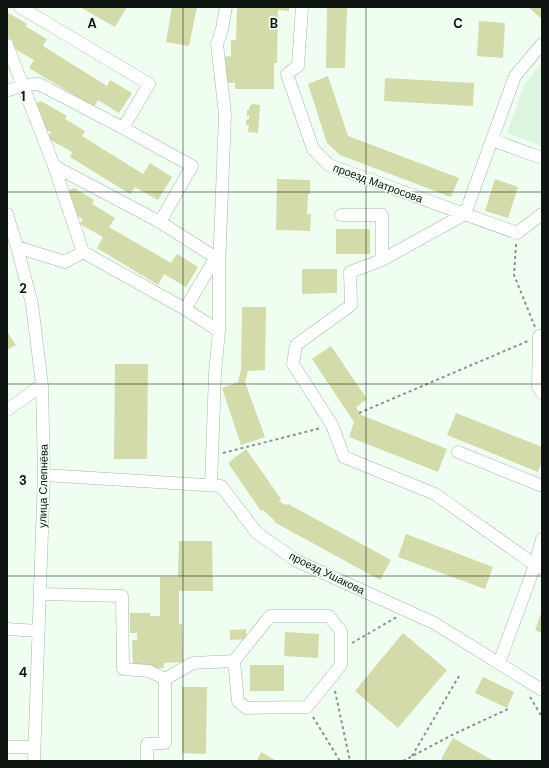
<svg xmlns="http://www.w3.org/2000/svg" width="549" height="768" font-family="'DM Sans',sans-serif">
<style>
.built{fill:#ddf5de}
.building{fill:#d2dba9}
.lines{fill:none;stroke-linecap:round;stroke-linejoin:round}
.minor-casing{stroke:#a6b8a7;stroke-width:13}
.path{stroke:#8a958b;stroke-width:2;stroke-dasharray:3 3;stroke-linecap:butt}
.minor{stroke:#fff;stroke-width:12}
.grid{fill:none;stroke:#0f1510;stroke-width:1;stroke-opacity:0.55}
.labels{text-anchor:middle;stroke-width:3.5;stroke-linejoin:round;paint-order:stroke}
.street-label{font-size:11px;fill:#0f1510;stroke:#effef0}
.grid-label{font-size:13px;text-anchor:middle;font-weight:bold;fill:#0f1510;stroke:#effef0;stroke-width:3.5;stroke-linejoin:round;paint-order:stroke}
</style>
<rect width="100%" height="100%" fill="#effef0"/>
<path class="built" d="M 542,62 L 542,146 L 507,133 L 524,85 Z"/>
<path class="building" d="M 80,7 L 127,7 L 115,27 Z
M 172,7 L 197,7 L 189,46 L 166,42 Z
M 237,7 L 289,7 L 289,11 L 278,10 L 277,63 L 274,63 L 274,89 L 235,89 L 235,83 L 224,83 L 224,57 L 231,56 L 231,40 L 236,40 Z
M 327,7 L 347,7 L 345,68 L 326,68 Z
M 528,7 L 542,7 L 542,19 Z
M 7,12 L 27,24 L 25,26 L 47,39 L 43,46 L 107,86 L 110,80 L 132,93 L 119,113 L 98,100 L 94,107 L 29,68 L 34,60 L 10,46 L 13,41 L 7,37 Z
M 479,21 L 505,23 L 503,58 L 477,56 Z
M 328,76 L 348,136 L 459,178 L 451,197 L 340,155 L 327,143 L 308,84 Z
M 385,78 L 474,83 L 473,106 L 384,101 Z
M 41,101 L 67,116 L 65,119 L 85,131 L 82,136 L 143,174 L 150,163 L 172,177 L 158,200 L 135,187 L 130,194 L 70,157 L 72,152 L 47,138 L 51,132 L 46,130 L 35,104 Z
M 252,104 L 260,105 L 258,133 L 248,132 L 249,125 L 246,125 L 246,120 L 249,119 L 249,115 L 247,116 L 247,110 L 249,110 L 249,108 Z
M 277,179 L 310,180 L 310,194 L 308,194 L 307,214 L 311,214 L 310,231 L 276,230 Z
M 495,179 L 518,187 L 508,218 L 485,211 Z
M 74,188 L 94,200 L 92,204 L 115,218 L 109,227 L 171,263 L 177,254 L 198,267 L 186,287 L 164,274 L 158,285 L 97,248 L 103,237 L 80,224 L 83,219 L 77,216 L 67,191 Z
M 336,229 L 370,229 L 370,254 L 336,254 Z
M 302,269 L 337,269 L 337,293 L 302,294 Z
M 242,307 L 266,307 L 265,370 L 248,371 L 245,382 L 265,437 L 241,445 L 222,388 L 238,382 L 241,370 Z
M 7,331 L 16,345 L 7,350 Z
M 331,346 L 367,399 L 356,407 L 361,415 L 447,449 L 438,472 L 349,437 L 354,422 L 312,359 Z
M 115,364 L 148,364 L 147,459 L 114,459 Z
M 456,413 L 542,447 L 542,461 L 538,472 L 447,435 Z
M 246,449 L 281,499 L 279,501 L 285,505 L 288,504 L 391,560 L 380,580 L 274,522 L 275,521 L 263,510 L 261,511 L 228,463 Z
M 406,534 L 493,567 L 485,589 L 398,557 Z
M 179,541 L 212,541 L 213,591 L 179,591 L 179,624 L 182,624 L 183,662 L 164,663 L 164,668 L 144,668 L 133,666 L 132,640 L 137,640 L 137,633 L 130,633 L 130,613 L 150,613 L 150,616 L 160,616 L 160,577 L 178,577 Z
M 542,611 L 542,633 L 535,630 Z
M 246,629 L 246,639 L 230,640 L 230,630 Z
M 285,632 L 319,634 L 318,658 L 284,656 Z
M 403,633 L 447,670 L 398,728 L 355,691 Z
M 250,665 L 284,665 L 284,691 L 250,691 Z
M 483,677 L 514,692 L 507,708 L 475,693 Z
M 182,687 L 207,687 L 206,754 L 182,753 Z
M 453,738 L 494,761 L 445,761 L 441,759 Z
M 261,752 L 277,761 L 257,761 Z"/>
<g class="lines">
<g class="minor-casing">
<path id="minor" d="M 20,7 L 149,84 L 123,128 L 192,166 L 160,222 L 213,256 L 213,262 L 185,309
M 302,7 L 298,66 L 287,74 L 313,149 L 329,165 L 517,233 L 542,214
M 7,45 L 54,166 L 83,252
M 7,91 L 23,85 L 39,84 L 123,128
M 492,140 L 542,158
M 54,166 L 160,222
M 7,214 L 17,247 L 32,304 L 42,385 L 44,475 L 34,761
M 341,215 L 382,215 L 382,260 L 350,272 L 351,305 L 296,345 L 293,364 L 332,425 L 344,457 L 435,494 L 535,565 L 542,568
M 17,247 L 65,262 L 83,252 L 185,309 L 219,331
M 382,260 L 465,214 L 515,76 L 542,44
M 542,336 L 539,336 L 538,387 L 542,393
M 7,410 L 42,385
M 458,452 L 542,486
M 44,475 L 221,486 L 257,533 L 297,561 L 434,623 L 542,690
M 211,485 L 215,373 L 219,331 L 219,269 L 225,114 L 217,44 L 222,29 L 226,7
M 40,594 L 122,596 L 123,669 L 149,671 L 165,679
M 270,616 L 329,616 L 341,631 L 341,665 L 307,707 L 246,708 L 238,701 L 234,661 Z
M 7,629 L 39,631
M 499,663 L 535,565 L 542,539
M 7,747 L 34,747
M 147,761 L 147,744 L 165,743 L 165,679 L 193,663 L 234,661"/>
</g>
<path class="path" d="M 516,244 L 514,275 L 535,327
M 359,413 L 528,341
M 223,453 L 321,428
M 352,643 L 397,617
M 335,691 L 350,761
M 530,697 L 542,717
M 313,717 L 340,761
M 412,756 L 459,676
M 403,761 L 454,734 L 508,709"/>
<use href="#minor" class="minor"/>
</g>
<path class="grid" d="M 183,7 L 183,761M 366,7 L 366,761M 7,192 L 542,192M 7,384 L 542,384M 7,576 L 542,576"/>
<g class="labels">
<g class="street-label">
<text transform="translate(378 183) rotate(20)" y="4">проезд Матросова</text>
<text transform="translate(43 486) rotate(-89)" y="4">улица Слепнёва</text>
<text transform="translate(327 573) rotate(26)" y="4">проезд Ушакова</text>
</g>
</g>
<g class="grid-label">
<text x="92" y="28">A</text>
<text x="274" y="28">B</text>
<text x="458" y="28">C</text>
<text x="23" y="101">1</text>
<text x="23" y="293">2</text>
<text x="23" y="485">3</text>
<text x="23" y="677">4</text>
</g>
<rect width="549" height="768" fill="none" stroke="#0f1510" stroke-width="16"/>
</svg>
